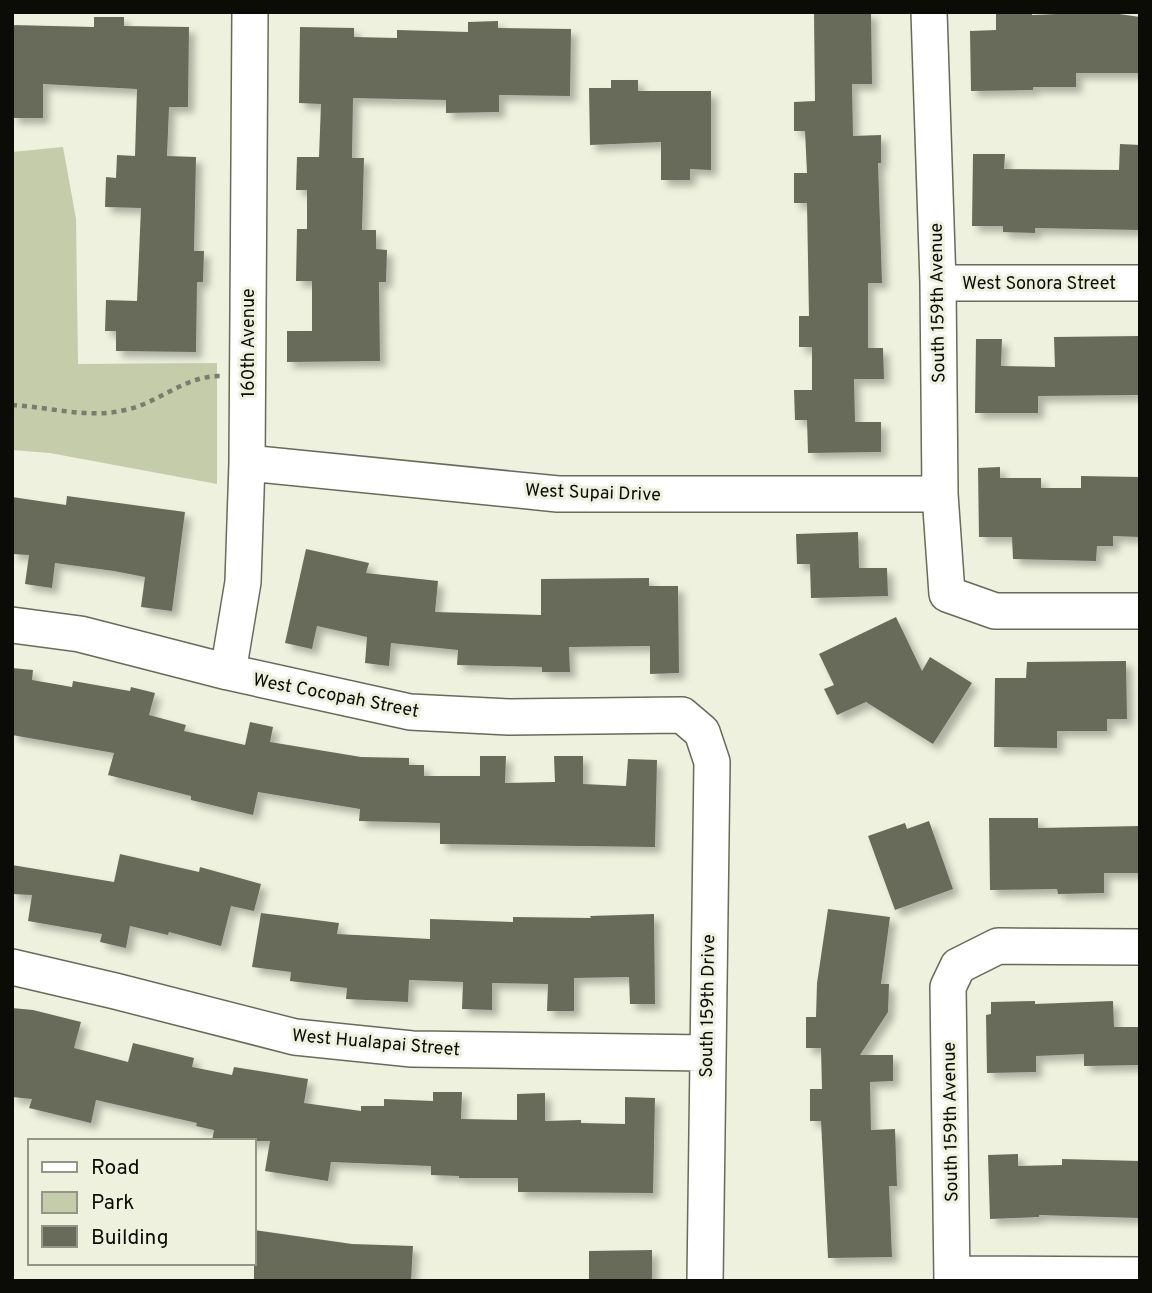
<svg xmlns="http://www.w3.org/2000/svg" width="1152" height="1293" font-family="Overpass,sans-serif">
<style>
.green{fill:#c4cca9}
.building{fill:#686b5a;filter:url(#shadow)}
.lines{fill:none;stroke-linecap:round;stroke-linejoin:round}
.minor-casing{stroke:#676b59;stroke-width:38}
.path{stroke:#797c6f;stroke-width:4.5;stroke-dasharray:5 5;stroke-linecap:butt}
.minor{stroke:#fff;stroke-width:35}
.labels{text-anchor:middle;stroke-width:6;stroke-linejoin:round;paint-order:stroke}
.street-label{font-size:18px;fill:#0b0c06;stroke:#edf1dd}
</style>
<defs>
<filter id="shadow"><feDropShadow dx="6" dy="6" stdDeviation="3.5" flood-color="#0004"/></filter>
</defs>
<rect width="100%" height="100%" fill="#edf1dd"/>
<path class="green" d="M 63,147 L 76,219 L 78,364 L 217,363 L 217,484 L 50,453 L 12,450 L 12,152 Z"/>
<path class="building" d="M 814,12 L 871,12 L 872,84 L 852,84 L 853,136 L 881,135 L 881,163 L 878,163 L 882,283 L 868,283 L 868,348 L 883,348 L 884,379 L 854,379 L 855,422 L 881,422 L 881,452 L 808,453 L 807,420 L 795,420 L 794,390 L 812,390 L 812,347 L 799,347 L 799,316 L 809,316 L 807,203 L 794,203 L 794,173 L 807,173 L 805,131 L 794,131 L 794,102 L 815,101 Z
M 996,12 L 1032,12 L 1032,15 L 1105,12 L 1140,17 L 1140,73 L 1076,73 L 1076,87 L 1033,87 L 1033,90 L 971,91 L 970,31 L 996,30 Z
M 94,17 L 124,17 L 124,26 L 189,27 L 188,107 L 169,107 L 167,156 L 196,157 L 194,251 L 204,251 L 203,282 L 197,282 L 196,352 L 116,351 L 116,331 L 105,331 L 106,300 L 137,301 L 141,208 L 105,207 L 106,177 L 116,178 L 117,155 L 135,156 L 137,89 L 43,84 L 43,118 L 12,118 L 12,25 L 94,27 Z
M 498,21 L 498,28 L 571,29 L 570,96 L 499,95 L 499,112 L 446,113 L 446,100 L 353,98 L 352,158 L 364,158 L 362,230 L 376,230 L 376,249 L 387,250 L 386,282 L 379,282 L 380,361 L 287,362 L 287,331 L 312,331 L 312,281 L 296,281 L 297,229 L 307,229 L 307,190 L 296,190 L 297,157 L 319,157 L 321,104 L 299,103 L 300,27 L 354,28 L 354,37 L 397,38 L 397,30 L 468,32 L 468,22 Z
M 611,80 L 638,80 L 638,91 L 711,91 L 711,170 L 690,169 L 690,180 L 661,180 L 661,142 L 590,145 L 589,88 L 611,88 Z
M 1120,144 L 1140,145 L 1140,230 L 1035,228 L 1035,233 L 1003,232 L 1003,226 L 972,226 L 973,154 L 1005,154 L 1004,169 L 1119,170 Z
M 1140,336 L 1140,395 L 1038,396 L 1038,413 L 975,413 L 976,339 L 1002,339 L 1001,366 L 1055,367 L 1054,337 Z
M 1000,467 L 1000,478 L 1041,478 L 1041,488 L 1081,488 L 1081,476 L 1140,477 L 1140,537 L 1113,536 L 1113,546 L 1097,546 L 1096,561 L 1013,559 L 1012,537 L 979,537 L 978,468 Z
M 67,496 L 185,512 L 172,611 L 141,607 L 145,577 L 114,571 L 55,563 L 52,588 L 25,584 L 29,555 L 12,554 L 12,497 L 66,505 Z
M 858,532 L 859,568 L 887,568 L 888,596 L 811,598 L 810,564 L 797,564 L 796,534 Z
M 306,549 L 369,563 L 366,573 L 438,581 L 435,612 L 541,615 L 541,579 L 649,578 L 649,586 L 678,586 L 679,673 L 650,674 L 650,646 L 569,647 L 570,672 L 542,672 L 542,667 L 457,665 L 458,650 L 391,643 L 389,666 L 365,663 L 367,637 L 317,626 L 312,649 L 285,643 Z
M 896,617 L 922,671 L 930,657 L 972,683 L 933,744 L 866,702 L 837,715 L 824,689 L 834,685 L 819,654 Z
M 1126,661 L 1127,719 L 1107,719 L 1107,731 L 1057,731 L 1057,748 L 994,747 L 995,678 L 1026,678 L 1027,662 Z
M 12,668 L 33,670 L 32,680 L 72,687 L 73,681 L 130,691 L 131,687 L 155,693 L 149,715 L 186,725 L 184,731 L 245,745 L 250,722 L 273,727 L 270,742 L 361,757 L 409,758 L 409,765 L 424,765 L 424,776 L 480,776 L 480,756 L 506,756 L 505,783 L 555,782 L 554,756 L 583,756 L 583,784 L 626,786 L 628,759 L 657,760 L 655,847 L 440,844 L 440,823 L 359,821 L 360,809 L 258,792 L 253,815 L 191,800 L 191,796 L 108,775 L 114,753 L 12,735 Z
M 989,818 L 1038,818 L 1038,828 L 1140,826 L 1140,873 L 1104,873 L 1104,893 L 1058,894 L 1057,889 L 990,890 Z
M 929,821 L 953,889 L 895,910 L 868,836 L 905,823 L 907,829 Z
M 120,854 L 199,872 L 200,867 L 261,884 L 254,911 L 231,906 L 221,946 L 169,932 L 168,935 L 130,926 L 126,948 L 100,942 L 102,934 L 28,921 L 32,895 L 12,894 L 12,865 L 114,882 Z
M 828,909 L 890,917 L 881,984 L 889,984 L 888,1012 L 860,1055 L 893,1055 L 893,1081 L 870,1082 L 871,1130 L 895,1129 L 897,1186 L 889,1186 L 892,1257 L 828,1258 L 821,1121 L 810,1121 L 810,1089 L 822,1089 L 821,1048 L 806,1048 L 806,1017 L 816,1017 L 817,983 Z
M 261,913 L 339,923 L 337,934 L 430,939 L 430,919 L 513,922 L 513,917 L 591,918 L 590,916 L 654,914 L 655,1004 L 630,1004 L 629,977 L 574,978 L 574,1011 L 547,1011 L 548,984 L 492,983 L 492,1010 L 462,1009 L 463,982 L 409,980 L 408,1002 L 346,999 L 347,988 L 290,981 L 291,972 L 252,967 Z
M 1035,1001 L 1035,1004 L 1113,1001 L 1114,1027 L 1140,1027 L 1140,1065 L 1084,1066 L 1084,1054 L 1036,1056 L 1036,1072 L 987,1073 L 986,1015 L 991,1014 L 991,1002 Z
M 12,1008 L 33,1010 L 81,1022 L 74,1048 L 128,1062 L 133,1043 L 194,1058 L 192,1067 L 232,1075 L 234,1067 L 308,1079 L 304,1103 L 361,1111 L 361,1106 L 384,1106 L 384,1099 L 433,1101 L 433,1092 L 462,1092 L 461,1119 L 517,1120 L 517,1094 L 545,1093 L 545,1121 L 581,1120 L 581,1123 L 625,1124 L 625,1097 L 655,1098 L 653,1193 L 518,1192 L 518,1178 L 459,1178 L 459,1176 L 431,1175 L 431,1166 L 331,1162 L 328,1181 L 265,1171 L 270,1141 L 212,1141 L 214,1130 L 196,1126 L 197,1123 L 96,1100 L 91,1123 L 29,1108 L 32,1099 L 12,1097 Z
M 1018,1154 L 1018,1166 L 1062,1165 L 1062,1159 L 1140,1161 L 1140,1218 L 1039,1215 L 1039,1217 L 990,1219 L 988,1155 Z
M 254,1230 L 352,1244 L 413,1246 L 411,1281 L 254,1281 Z
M 652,1250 L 652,1281 L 589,1281 L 589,1251 Z"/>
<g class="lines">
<g class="minor-casing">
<path id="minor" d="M 929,12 L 938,283 L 940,494 L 947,594 L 995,611 L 1140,611
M 938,283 L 1140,283
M 247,463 L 558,494 L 940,494
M 12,625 L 80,634 L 228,672 L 410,712 L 509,717 L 682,715 L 702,732 L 712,762 L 705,1281
M 228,672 L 243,582 L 247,463 L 250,12
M 12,967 L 115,991 L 295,1037 L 412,1049 L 706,1053
M 952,1274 L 1140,1275
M 952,1281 L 948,987 L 958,966 L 998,946 L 1140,947"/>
</g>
<path class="path" d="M 12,405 C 50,407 88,419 125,410 C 159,403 184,376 220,376"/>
<use href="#minor" class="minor"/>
</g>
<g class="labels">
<g class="street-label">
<text x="1039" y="289">West Sonora Street</text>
<text transform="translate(937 303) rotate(-91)" y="6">South 159th Avenue</text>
<text transform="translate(248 343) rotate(-90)" y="6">160th Avenue</text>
<text transform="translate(593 492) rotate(2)" y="6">West Supai Drive</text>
<text transform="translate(336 695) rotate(11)" y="6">West Cocopah Street</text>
<text transform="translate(707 1006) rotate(-89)" y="6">South 159th Drive</text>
<text transform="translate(376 1042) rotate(5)" y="6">West Hualapai Street</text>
<text transform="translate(950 1122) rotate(-91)" y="6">South 159th Avenue</text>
</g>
</g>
<rect width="1152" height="1293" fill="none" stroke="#0b0c06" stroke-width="28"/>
<rect x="28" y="1139" width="228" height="126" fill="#edf1dd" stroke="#939587" stroke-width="2"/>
<rect x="42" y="1162" width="35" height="10" fill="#ffffff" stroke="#939587" stroke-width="2"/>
<text x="91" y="1174" font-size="21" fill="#0b0c06">Road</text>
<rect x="42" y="1192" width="35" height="21" fill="#c4cca9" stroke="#939587" stroke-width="2"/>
<text x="91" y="1209" font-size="21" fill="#0b0c06">Park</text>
<rect x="42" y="1226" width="35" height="21" fill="#686b5a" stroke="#939587" stroke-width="2"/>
<text x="91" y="1244" font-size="21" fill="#0b0c06">Building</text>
</svg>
